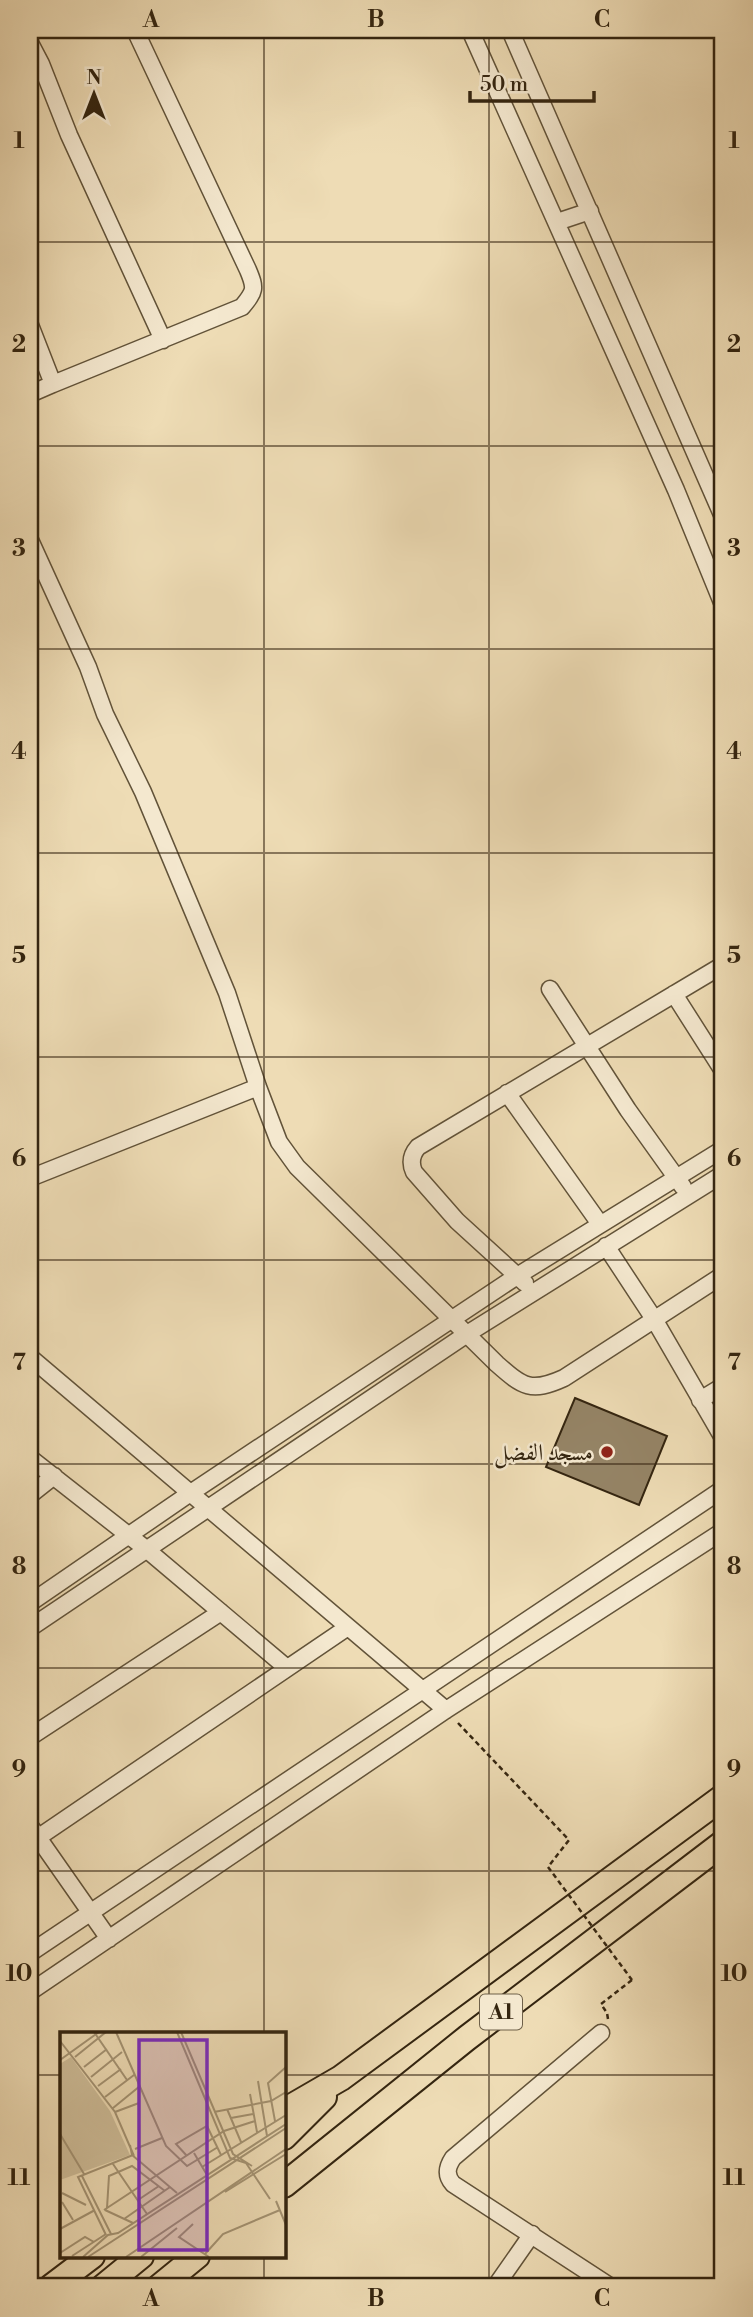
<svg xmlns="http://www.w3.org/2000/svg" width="753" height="2317" font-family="'Libre Bodoni',Amiri,serif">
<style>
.building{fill:#958466;stroke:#342510;stroke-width:2}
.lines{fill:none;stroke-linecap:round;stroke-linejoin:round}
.minor-casing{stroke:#625339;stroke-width:19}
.highway-casing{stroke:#342510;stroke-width:28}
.path{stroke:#342510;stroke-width:2.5;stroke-dasharray:5 3.5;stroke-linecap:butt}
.minor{stroke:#f4e8cf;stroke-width:16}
.highway{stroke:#eedcb5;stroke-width:24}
.path-bridge{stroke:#342510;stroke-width:2.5;stroke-dasharray:5 3.5;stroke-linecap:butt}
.grid{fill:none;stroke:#342510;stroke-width:2;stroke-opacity:0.55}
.poi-dot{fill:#8f2418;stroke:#f4e8cf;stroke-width:2.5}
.labels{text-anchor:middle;stroke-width:5;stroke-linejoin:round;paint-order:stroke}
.shield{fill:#f4e8cf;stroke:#6e6049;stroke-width:2}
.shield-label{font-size:21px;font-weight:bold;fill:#342510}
.poi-label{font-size:23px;fill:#342510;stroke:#f4e8cf;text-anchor:end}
.inset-road{fill:none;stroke:#a49373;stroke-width:2}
.view{fill:#7b2cbf;fill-opacity:0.15;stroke:#7b2cbf;stroke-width:3.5}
.inset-edge{fill:none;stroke:#342510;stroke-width:3.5}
.neatline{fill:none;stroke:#342510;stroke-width:2.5}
.grid-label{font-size:23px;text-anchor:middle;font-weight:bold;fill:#342510}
</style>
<rect width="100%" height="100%" fill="#eedcb5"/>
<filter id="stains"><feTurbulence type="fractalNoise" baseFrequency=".00286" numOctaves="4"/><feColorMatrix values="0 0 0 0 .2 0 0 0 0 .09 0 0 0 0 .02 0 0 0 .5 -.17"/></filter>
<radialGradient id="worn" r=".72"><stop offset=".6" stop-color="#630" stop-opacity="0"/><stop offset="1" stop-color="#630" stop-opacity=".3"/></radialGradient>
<path class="building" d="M 575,1398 L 667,1436 L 639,1505 L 546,1467 Z"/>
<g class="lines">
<g class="minor-casing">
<path id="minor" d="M 470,30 L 676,490 L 723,605
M 510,30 L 723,517
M 30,43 L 41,64 L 69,135 L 163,340
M 557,222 L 590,211
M 30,325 L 53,384 L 30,394
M 53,384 L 242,307 C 255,291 256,289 248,270 L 135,30
M 30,540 L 88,667 L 105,714 L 143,792 L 227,993 L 258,1087 L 279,1142 L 297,1167 L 497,1364 C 523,1387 531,1393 564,1378 L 723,1275
M 550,989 L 628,1110 L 683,1187
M 674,994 L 723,1071
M 507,1093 L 600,1224
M 30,1178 L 258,1087
M 606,1246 L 654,1319 L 723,1438
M 525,1283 L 457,1221 L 414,1172 C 410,1163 411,1155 418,1147 L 723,965
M 30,1357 L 446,1710
M 700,1400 L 723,1386
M 30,1458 L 146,1549 L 287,1668
M 30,1495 L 54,1476
M 30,1603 L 189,1494 L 517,1276 L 723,1149
M 30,1628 L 467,1334 L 723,1174
M 30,1737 L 221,1612
M 30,1826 L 109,1939
M 30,1843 L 348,1627
M 30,1953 L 723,1489
M 30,1992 L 446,1710 L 723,1531
M 601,2033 L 453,2158 C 447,2167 445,2175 453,2184 L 611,2287
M 495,2287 L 532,2234"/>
</g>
<g class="highway-casing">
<path id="highway" d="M 284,2111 L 341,2078 L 723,1797
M 284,2137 L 324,2097
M 284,2185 L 467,2038 L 723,1843
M 51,2287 L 92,2256
M 103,2287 L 141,2256
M 159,2287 L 197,2256"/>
</g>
<path class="path" d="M 458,1723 L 569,1840 L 548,1867
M 608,2019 L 607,2013 L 601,2004 L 632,1980"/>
<use href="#minor" class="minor"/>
<use href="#highway" class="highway"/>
<path class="path-bridge" d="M 548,1867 L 632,1980"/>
</g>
<path class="grid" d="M 264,30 L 264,2034M 489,30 L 489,2287M 30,242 L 723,242M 30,446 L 723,446M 30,649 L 723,649M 30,853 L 723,853M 30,1057 L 723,1057M 30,1260 L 723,1260M 30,1464 L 723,1464M 30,1668 L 723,1668M 30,1871 L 723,1871M 30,2075 L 61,2075M 284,2075 L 723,2075M 264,2256 L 264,2287"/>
<circle class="poi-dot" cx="607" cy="1452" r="7"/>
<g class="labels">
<rect class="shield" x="480" y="1994.5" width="42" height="35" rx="5"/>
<g class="shield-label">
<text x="501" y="2019">A1</text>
</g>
<g class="poi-label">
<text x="593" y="1460">مسجد الفضل</text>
</g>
</g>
<g transform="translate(60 2032)">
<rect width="226" height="226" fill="#eedcb5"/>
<path d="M 11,25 L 50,79 L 70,123 L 0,148 L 0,32 Z" fill="#cebd99"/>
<path class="inset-road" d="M 34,0 L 67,48M 56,0 L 106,114 L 127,134 L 158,115M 117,0 L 170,126 L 186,131 L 210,167M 121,0 L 173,122 L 192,134M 0,9 L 55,80 L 74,124M 15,25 L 46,0M 0,28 L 39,0M 24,35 L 47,17M 31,45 L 62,20M 198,49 L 207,104M 38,54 L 61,37M 190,62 L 197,100M 45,65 L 74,43M 53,76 L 80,54M 167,77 L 181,110M 55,80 L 79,71M 154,80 L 211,69 L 226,60M 171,86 L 193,82M 215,89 L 208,51 L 226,35M 0,102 L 24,142M 70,113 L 72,123 L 117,161M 75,117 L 102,106M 134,121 L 147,143M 127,124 L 116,112 L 147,94 L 161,123M 53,132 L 87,182M 142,135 L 226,83M 22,144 L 51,202M 165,160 L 226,122M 2,161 L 26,173M 78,168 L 99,154M 216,169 L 226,193M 2,170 L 13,188M 47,176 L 49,144 L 72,134 L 105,159M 44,178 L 164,99 L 195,89M 45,178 L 73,191M 64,187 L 110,155M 133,192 L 119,205 L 149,225M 0,197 L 35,178M 46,203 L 18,145 L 73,123M 0,221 L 25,205 L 34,210M 145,222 L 163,202 L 220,178M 12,224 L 46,202M 23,225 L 48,203 L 58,201 L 226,92M 28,225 L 226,96M 66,225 L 226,117M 81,225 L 117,196"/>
<path class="view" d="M 79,8 L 147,8 L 147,218 L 79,218 Z"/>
<rect width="226" height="226" class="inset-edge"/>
</g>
<rect width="753" height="2317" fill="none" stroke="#eedcb5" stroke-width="77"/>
<g transform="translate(94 94)" stroke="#f4e8cf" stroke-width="5" paint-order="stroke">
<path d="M0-5L12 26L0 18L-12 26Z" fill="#342510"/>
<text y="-10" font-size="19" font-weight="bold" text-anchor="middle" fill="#342510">N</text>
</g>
<path d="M470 91v10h124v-10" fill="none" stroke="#342510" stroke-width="3.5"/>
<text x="480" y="91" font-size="21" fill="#342510" stroke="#f4e8cf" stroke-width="5" paint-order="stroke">50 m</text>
<rect x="38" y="38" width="676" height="2240" class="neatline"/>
<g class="grid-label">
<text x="151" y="27">A</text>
<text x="376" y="27">B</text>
<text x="602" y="27">C</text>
<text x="19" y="148">1</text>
<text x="734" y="148">1</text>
<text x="19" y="352">2</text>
<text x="734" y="352">2</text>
<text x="19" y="556">3</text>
<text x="734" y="556">3</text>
<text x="19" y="759">4</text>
<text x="734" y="759">4</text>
<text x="19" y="963">5</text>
<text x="734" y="963">5</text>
<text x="19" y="1166">6</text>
<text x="734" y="1166">6</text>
<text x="19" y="1370">7</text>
<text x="734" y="1370">7</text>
<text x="19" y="1574">8</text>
<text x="734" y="1574">8</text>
<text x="19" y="1777">9</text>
<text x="734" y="1777">9</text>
<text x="19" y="1981">10</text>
<text x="734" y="1981">10</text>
<text x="19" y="2185">11</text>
<text x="734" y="2185">11</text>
<text x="151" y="2306">A</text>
<text x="376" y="2306">B</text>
<text x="602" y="2306">C</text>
</g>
<rect width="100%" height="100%" filter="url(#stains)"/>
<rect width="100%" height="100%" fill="url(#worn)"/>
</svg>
